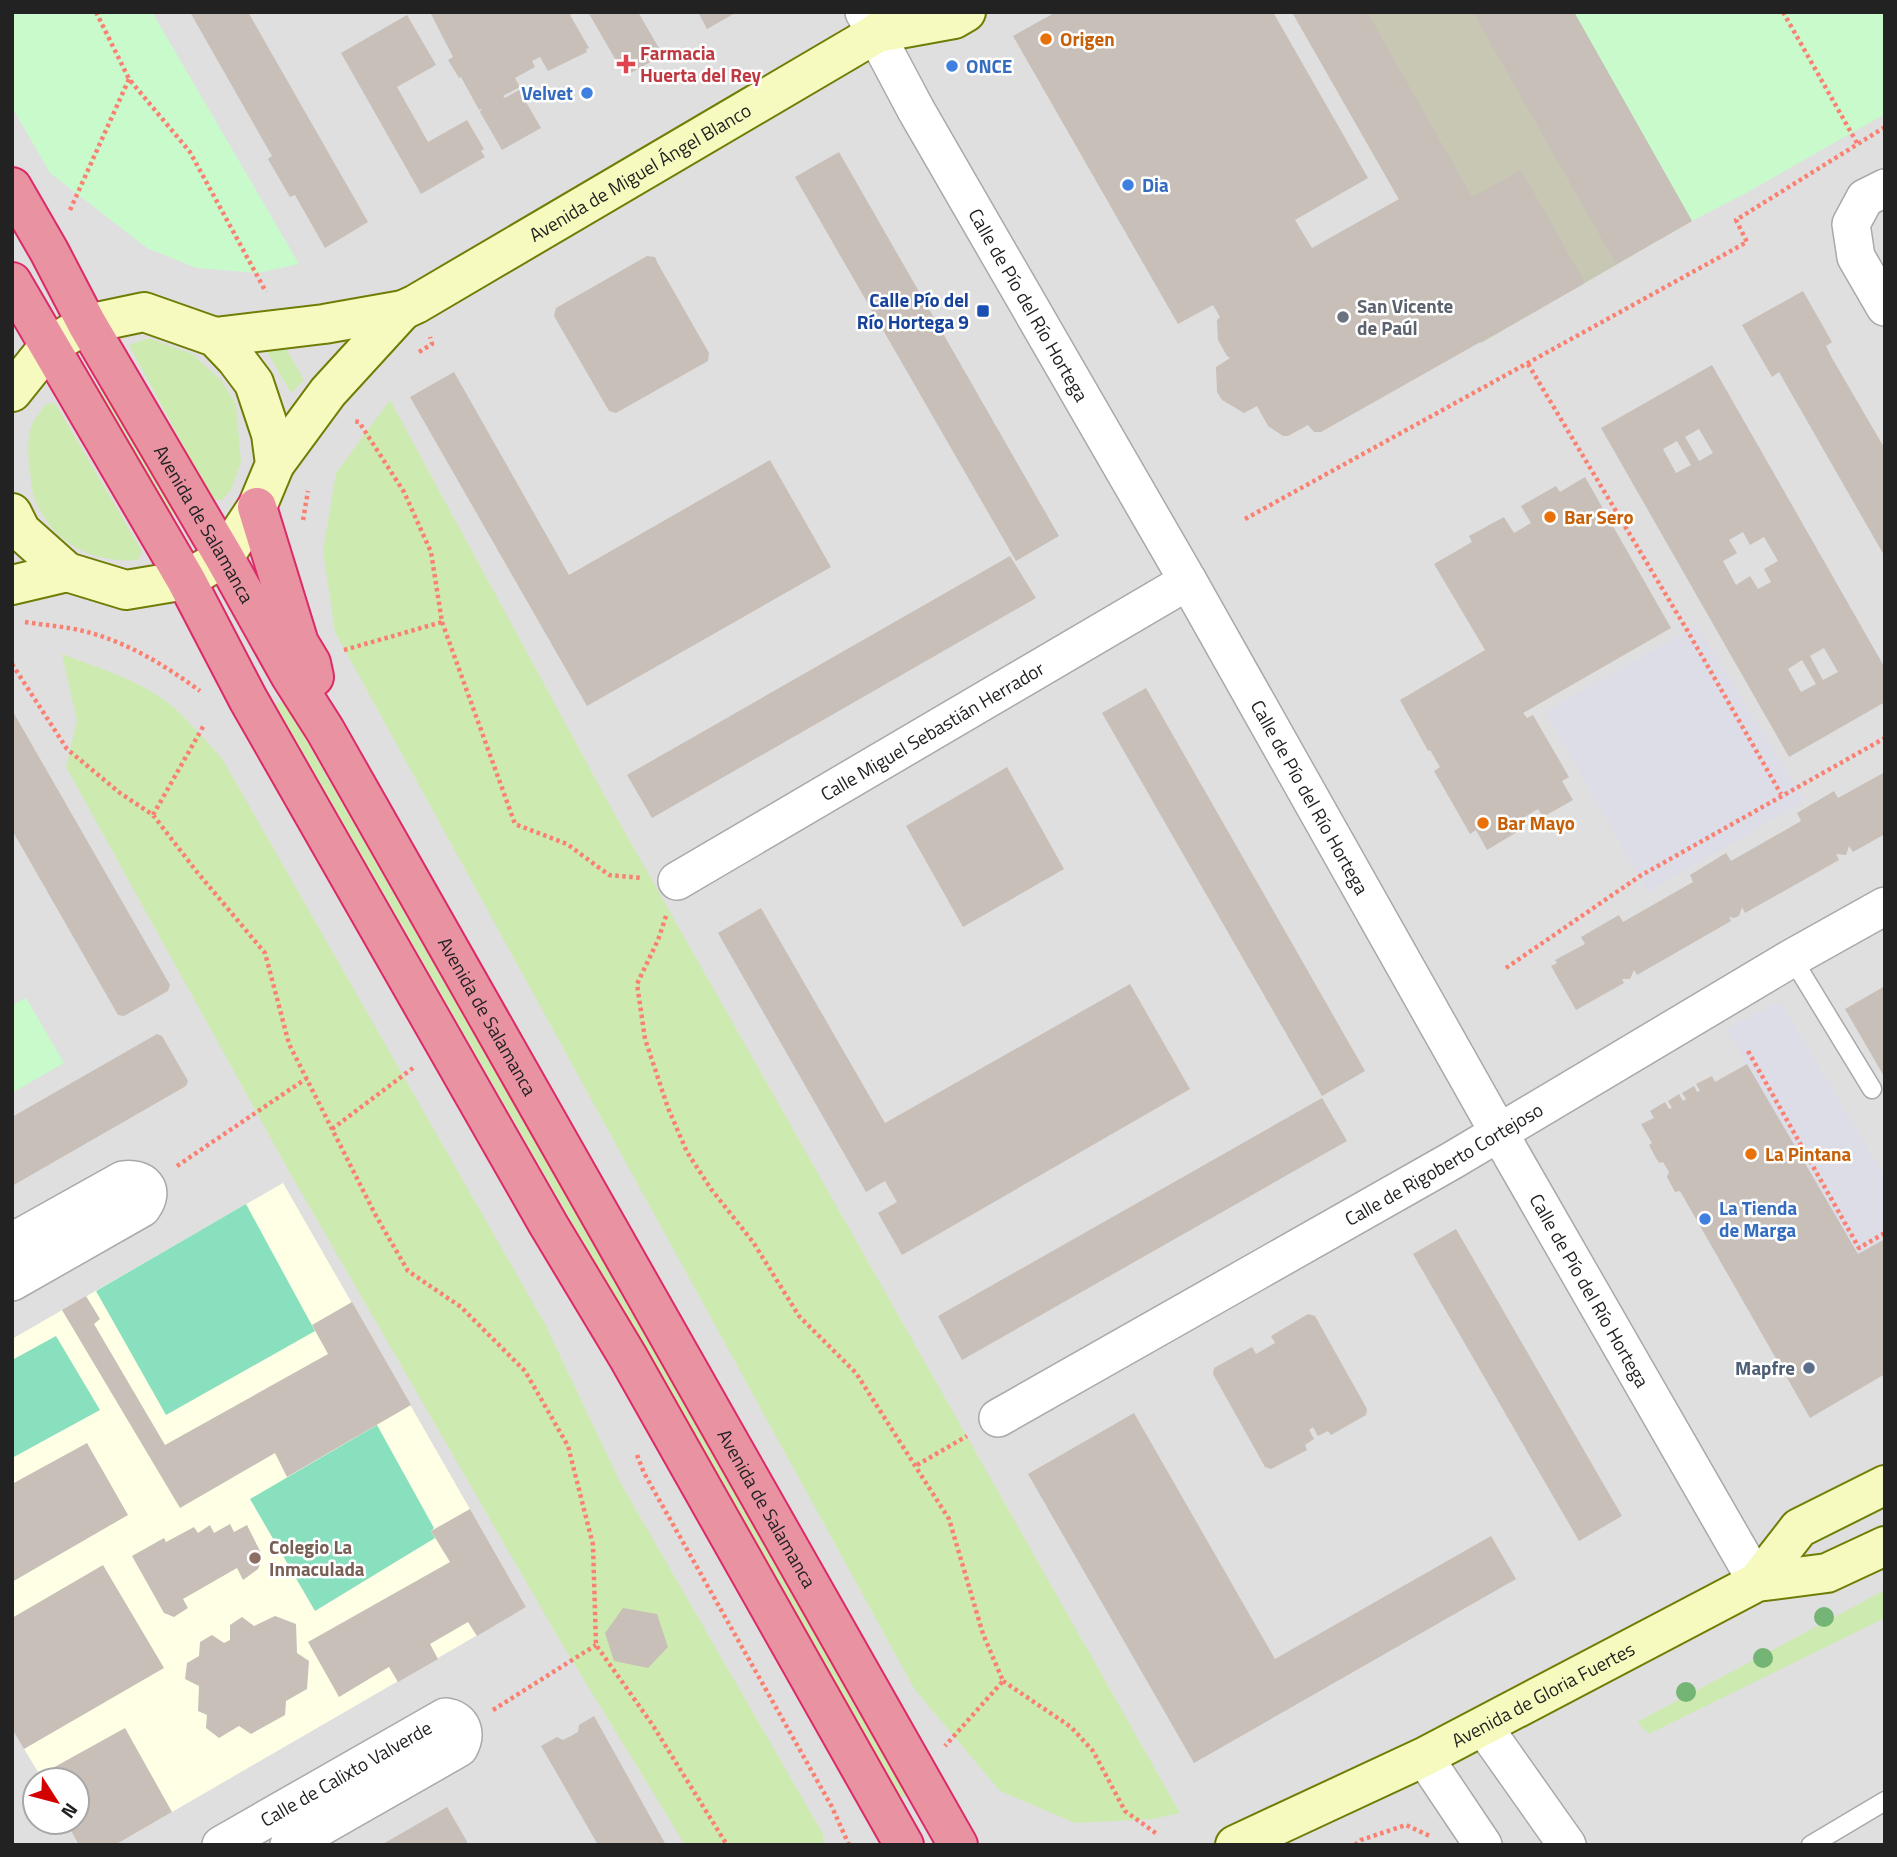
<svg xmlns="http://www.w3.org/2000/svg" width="1897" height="1857" font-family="'Titillium Web',sans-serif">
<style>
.residential{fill:#e0dfdf;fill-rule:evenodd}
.education{fill:#ffffe5}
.construction{fill:#c7c7b4}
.grass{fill:#cdebb0}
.park{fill:#c8facc}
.pitch{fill:#88e0be}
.plaza{fill:#dddde8}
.building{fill:#c7bfb8;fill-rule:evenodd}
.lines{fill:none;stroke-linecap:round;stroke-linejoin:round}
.lane-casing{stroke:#a9a9a9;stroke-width:21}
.street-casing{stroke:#a9a9a9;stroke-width:40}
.secondary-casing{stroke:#707d05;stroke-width:42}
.highway-casing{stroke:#dc2a67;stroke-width:42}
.path{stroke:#fa8072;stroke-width:4.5;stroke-dasharray:3.5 3.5;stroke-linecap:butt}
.lane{stroke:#fff;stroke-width:18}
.street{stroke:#fff;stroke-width:37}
.secondary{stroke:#f7fabf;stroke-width:38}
.highway{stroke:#e892a2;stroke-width:38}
.tree{fill:#74b475}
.food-dot{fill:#e8710a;stroke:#fff;stroke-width:2.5}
.health-dot{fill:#e0444e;stroke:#fff;stroke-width:2.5}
.shop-dot{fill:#3f7fe0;stroke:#fff;stroke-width:2.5}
.transit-dot{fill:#1a4fb4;stroke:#fff;stroke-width:2.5}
.worship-dot{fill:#6b7280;stroke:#fff;stroke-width:2.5}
.service-dot{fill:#5c6f8a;stroke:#fff;stroke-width:2.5}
.education-dot{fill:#8d6e63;stroke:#fff;stroke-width:2.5}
.labels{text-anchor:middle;stroke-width:5;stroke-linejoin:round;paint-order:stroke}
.food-label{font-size:19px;font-weight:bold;fill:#c56008;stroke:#fff;text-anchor:start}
.health-label{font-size:19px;font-weight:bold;fill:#be3a42;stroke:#fff;text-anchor:start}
.shop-label{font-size:19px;font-weight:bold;fill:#366cbe;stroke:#fff;text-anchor:start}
.street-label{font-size:19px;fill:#222;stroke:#fff}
.transit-label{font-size:19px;font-weight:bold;fill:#164399;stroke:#fff;text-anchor:end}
.worship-label{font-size:19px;font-weight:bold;fill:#5b616d;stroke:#fff;text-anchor:start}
.service-label{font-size:19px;font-weight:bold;fill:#4e5e75;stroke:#fff;text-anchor:end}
.education-label{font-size:19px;font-weight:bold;fill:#785e54;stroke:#fff;text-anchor:start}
</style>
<rect width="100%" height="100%" fill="#f2efe9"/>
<path class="residential" d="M 12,12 L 1885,12 L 1885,1845 L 12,1845 ZM 35,1780 L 77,1780 L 77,1822 L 35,1822 Z"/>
<path class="education" d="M 283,1183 L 526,1607 L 115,1845 L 77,1822 L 77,1780 L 43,1780 L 12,1729 L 12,1339 Z"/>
<path class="construction" d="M 1292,12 L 1574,12 L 1692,221 L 1481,343 Z"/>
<path class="grass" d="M 149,338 L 192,354 L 221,380 L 236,404 L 241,462 L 231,490 L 222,500 L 212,499 L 129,345 Z
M 285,347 L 304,380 L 291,393 L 266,350 Z
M 100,378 L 173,506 L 173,523 L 98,393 Z
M 390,400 L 614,813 L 1180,1813 L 1153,1819 L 1075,1823 L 1000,1791 L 915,1690 L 335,632 L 323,551 L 336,473 Z
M 55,403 L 142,551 L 138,560 C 92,564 51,542 34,497 C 31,489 31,479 30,470 C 28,458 27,439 31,427 C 34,419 41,411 46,404 Z
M 62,654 C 94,666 129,677 157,695 C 183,712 203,738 223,760 L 545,1324 L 620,1482 L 823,1834 L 824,1845 L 685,1845 L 562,1644 L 290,1173 L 66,767 L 77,721 Z
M 283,700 L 909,1796 L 901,1797 L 276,705 Z
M 1885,1590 L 1885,1618 L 1649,1734 L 1637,1722 Z"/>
<path class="park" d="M 12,12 L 152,12 L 299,264 L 258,273 L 197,268 L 147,248 L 50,173 L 12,107 Z
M 1574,12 L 1885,12 L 1885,114 L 1746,193 L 1692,221 Z
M 26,998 L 64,1063 L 12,1093 L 12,1005 Z"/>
<path class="pitch" d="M 246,1204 L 315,1331 L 166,1415 L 96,1291 Z
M 56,1336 L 100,1410 L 12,1458 L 12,1360 Z
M 377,1425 L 434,1528 L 431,1531 L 435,1538 L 315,1611 L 250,1499 Z"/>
<path class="plaza" d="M 1697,625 L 1805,801 L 1648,892 L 1545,712 Z
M 1780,1001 L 1885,1177 L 1885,1239 L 1858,1254 L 1726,1029 Z"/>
<path class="building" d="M 190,12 L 248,12 L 368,222 L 325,248 L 295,195 L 290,197 L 268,159 L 272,156 Z
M 430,12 L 575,12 L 570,15 L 589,48 L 586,49 L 587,52 L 548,71 L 540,57 L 532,61 L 535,67 L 515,78 L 520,87 L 503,96 L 505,98 L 519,90 L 541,128 L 502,150 L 480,112 L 482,108 L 479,110 L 461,77 L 459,78 L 448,60 L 453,57 Z
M 588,12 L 638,12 L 663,55 L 625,76 Z
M 698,12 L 737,12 L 707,29 Z
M 1056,12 L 1273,12 L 1368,178 L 1295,220 L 1312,248 L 1399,199 L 1292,12 L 1367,12 L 1472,197 L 1521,170 L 1585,283 L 1321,432 L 1314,432 L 1308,425 L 1288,436 L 1283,436 L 1268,426 L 1257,406 L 1244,413 L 1222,400 L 1217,392 L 1216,367 L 1230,358 L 1227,356 L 1218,340 L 1217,320 L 1220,317 L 1213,305 L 1178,324 L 1013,36 Z
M 1473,12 L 1574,12 L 1692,221 L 1616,264 Z
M 407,15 L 436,65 L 397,87 L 428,142 L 467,120 L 484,149 L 481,151 L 485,157 L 421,194 L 341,53 Z
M 839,152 L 1059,536 L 1016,561 L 795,177 Z
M 647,256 L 655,257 L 657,262 L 709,353 L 708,361 L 616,413 L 609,411 L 554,316 L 556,308 Z
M 1803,291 L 1832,342 L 1826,346 L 1832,358 L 1885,449 L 1885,557 L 1779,372 L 1772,377 L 1742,325 Z
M 1712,365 L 1885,668 L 1885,702 L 1789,757 L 1601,428 ZM 1699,429 L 1713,453 L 1699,461 L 1685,437 ZM 1677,441 L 1691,465 L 1676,473 L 1663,449 ZM 1743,532 L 1750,545 L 1764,537 L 1778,561 L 1764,569 L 1771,582 L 1758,589 L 1750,576 L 1736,585 L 1723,561 L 1737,553 L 1729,540 ZM 1824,648 L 1838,672 L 1823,680 L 1810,656 ZM 1802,660 L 1816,684 L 1801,692 L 1788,669 Z
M 454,372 L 569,575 L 770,460 L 831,567 L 587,706 L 410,397 Z
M 1585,477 L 1671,628 L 1523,713 L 1527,718 L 1533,715 L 1569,777 L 1562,781 L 1573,800 L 1543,817 L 1538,809 L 1513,824 L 1517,832 L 1487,850 L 1476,830 L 1470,834 L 1434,771 L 1440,767 L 1430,750 L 1428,751 L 1400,700 L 1485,650 L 1434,564 L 1472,542 L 1469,536 L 1504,517 L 1514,533 L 1531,523 L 1521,506 L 1556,486 L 1560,492 Z
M 1010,556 L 1036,598 L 652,818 L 627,775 Z
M 1146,688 L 1365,1071 L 1322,1096 L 1102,713 Z
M 12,710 L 170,985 L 168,991 L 124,1016 L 118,1015 L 12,830 Z
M 1007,767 L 1064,869 L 963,927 L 906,826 Z
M 1885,772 L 1885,834 L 1853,852 L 1849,846 L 1846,855 L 1836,854 L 1839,860 L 1745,913 L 1742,907 L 1739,916 L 1734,918 L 1729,917 L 1731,921 L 1637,975 L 1634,970 L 1630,979 L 1622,979 L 1624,983 L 1576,1010 L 1551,966 L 1557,963 L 1555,960 L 1585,944 L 1581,937 L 1619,915 L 1623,922 L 1693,882 L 1690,875 L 1726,853 L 1731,861 L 1801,821 L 1797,813 L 1834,791 L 1838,798 Z
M 761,908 L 885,1123 L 1130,984 L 1190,1089 L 902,1255 L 878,1213 L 897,1202 L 885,1181 L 866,1192 L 718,933 Z
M 1885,986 L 1885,1078 L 1845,1009 Z
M 157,1034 L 162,1036 L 188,1081 L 186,1086 L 12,1186 L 12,1117 Z
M 1747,1064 L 1858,1254 L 1885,1239 L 1885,1374 L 1810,1418 L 1680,1191 L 1675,1192 L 1667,1177 L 1669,1172 L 1663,1162 L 1660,1163 L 1657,1160 L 1649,1145 L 1652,1143 L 1641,1124 L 1654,1118 L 1650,1111 L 1665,1102 L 1669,1109 L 1672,1108 L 1668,1101 L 1679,1094 L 1683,1101 L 1686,1099 L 1682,1093 L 1694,1086 L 1697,1092 L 1700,1091 L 1696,1084 L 1712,1076 L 1715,1082 Z
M 1322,1098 L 1347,1141 L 962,1360 L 938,1316 Z
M 1456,1229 L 1622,1516 L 1579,1541 L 1413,1254 Z
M 86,1296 L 100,1319 L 94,1324 L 165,1445 L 328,1354 L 312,1325 L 352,1302 L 411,1405 L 287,1477 L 275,1453 L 180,1508 L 62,1310 Z
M 1308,1314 L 1315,1316 L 1367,1409 L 1366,1415 L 1331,1435 L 1328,1431 L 1318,1436 L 1313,1427 L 1309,1430 L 1314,1439 L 1305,1445 L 1307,1450 L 1271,1469 L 1265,1467 L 1213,1374 L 1214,1368 L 1252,1347 L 1256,1354 L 1275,1343 L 1271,1336 Z
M 1134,1413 L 1275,1659 L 1491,1536 L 1516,1579 L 1194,1763 L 1028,1474 Z
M 87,1443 L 128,1515 L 12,1582 L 12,1484 Z
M 470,1509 L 526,1607 L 477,1636 L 468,1622 L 430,1644 L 438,1659 L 398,1682 L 389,1667 L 339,1697 L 308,1642 L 450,1562 L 431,1531 Z
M 230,1524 L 234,1532 L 247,1525 L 263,1557 L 258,1569 L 243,1580 L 237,1568 L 183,1599 L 188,1608 L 174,1617 L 164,1613 L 132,1556 L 164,1538 L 166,1542 L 194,1527 L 198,1533 L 210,1525 L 214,1533 Z
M 103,1565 L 164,1668 L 24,1749 L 12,1729 L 12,1618 Z
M 623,1608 L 657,1614 L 668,1647 L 648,1668 L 614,1661 L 605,1633 Z
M 275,1616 L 296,1624 L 297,1653 L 309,1661 L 307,1689 L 286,1701 L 285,1715 L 251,1734 L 239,1726 L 219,1738 L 206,1728 L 207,1715 L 198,1711 L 199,1686 L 185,1679 L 187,1663 L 199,1656 L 200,1642 L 212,1635 L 224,1643 L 230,1640 L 230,1625 L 242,1617 L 254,1626 Z
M 594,1716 L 666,1845 L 598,1845 L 541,1746 L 557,1737 L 563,1740 L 571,1736 L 578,1732 L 579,1725 Z
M 125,1728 L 172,1812 L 115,1845 L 79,1845 L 66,1822 L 77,1822 L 77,1780 L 43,1780 L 40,1775 Z
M 447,1807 L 469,1845 L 381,1845 L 395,1837 Z"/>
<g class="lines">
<g class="lane-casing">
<path id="lane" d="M 1792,958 L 1872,1089
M 1811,1845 L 1885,1801"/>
</g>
<g class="street-casing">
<g id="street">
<path id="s1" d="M 864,12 L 916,110 L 1188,581 L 1499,1133 L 1757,1582"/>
<path d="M 1885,188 L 1865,198 L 1851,224 L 1856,257 L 1885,307"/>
<path id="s2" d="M 677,881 L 1188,581"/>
<path d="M 12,1242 L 123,1180 C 143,1177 156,1189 142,1208 L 12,1282"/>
<path id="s3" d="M 998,1418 L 1453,1160 L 1792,958 L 1885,906"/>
<path d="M 1483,1726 L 1567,1845"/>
<path d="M 1424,1757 L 1483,1845"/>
<path id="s4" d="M 221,1845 L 445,1717 C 463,1719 467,1734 459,1748 L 289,1845"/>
</g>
</g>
<g class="secondary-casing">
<g id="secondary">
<path d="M 877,33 L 954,19 L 966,12"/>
<path id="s5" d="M 215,337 L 324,324 L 403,310 L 416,304 L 877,33 L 897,12"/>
<path d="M 12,392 L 49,346 L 87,324 L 144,312 L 215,337 L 236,359 L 254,383 L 271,434 L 275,464 L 257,507 L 224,557 L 186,580 L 126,590 L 67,572 L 21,531 L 12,513"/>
<path d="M 275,464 L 328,392 L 403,310"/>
<path d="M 12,585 L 67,572"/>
<path d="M 1757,1582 L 1799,1528 L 1885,1485"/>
<path id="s6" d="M 1235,1845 L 1424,1757 L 1757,1582 L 1827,1573 L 1885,1546"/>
</g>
</g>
<g class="highway-casing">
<g id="highway">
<path id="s7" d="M 12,187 L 49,251 L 87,324 L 224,557 L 290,675 L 325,730 L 958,1845"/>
<path d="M 12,282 L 186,580 L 248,699 L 548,1224 L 628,1357 L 904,1845"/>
<path d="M 257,507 L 299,643 L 311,663 L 314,677"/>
</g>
</g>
<path class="path" d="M 96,12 L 129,79 L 190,152 L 266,292
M 1783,12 L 1857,143
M 70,210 L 129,79
M 419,352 L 432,344 L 430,337
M 1528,364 L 1687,630 L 1781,794
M 1245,519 L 1747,242 L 1736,220 L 1885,127
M 303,520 L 308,491
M 25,622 C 43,625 61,626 79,630 C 124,640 163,664 200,691
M 442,622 L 515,824 L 567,844 L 609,875 L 642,878
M 344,650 L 442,622 L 431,552 L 404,492 L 359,422 L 354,421
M 12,664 L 67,749 L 120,793 L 153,815 L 197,872 L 265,953 L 289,1044 L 376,1216 L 408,1271 L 461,1307 L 525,1371 L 568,1446 L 593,1545 L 596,1645 L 652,1724 L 727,1845
M 153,815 L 204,725
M 666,916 L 658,940 L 637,984 L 645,1039 L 668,1108 L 687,1152 L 711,1189 L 753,1242 L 799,1316 L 856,1373 L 949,1519 L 983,1634 L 1003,1681 L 945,1746
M 1506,968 L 1640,876 L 1885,738
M 1748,1051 L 1859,1248 L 1885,1233
M 332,1129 L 413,1068
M 177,1166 L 307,1078
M 637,1455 L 644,1473 L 832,1807 L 849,1845
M 917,1465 L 967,1436
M 1003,1681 L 1071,1727 L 1093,1751 L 1125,1811 L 1157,1834
M 493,1710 L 596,1645
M 1355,1845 L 1361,1840 L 1406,1825 L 1432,1837"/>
<use href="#lane" class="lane"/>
<use href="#street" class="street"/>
<use href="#secondary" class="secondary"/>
<use href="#highway" class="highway"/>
</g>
<g class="tree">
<circle cx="1824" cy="1617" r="10"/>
<circle cx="1763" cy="1658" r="10"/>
<circle cx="1686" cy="1692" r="10"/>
</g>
<g class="food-dot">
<circle cx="1046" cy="39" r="7"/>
<circle cx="1550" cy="517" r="7"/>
<circle cx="1483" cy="823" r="7"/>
<circle cx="1751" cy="1154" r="7"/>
</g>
<path class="health-dot" d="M622.5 53.5h7v7h7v7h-7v7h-7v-7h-7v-7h7z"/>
<g class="shop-dot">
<circle cx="952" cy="66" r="7"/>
<circle cx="587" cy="93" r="7"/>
<circle cx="1128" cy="185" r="7"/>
<circle cx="1705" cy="1219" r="7"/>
</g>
<rect class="transit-dot" x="976" y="304" width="14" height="14" rx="3.5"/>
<circle class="worship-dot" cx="1343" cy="317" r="7"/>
<circle class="service-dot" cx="1809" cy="1368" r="7"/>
<circle class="education-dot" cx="255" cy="1558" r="7"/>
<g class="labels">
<g class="food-label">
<text x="1060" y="46">Origen</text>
<text x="1564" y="524">Bar Sero</text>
<text x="1497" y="830">Bar Mayo</text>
<text x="1765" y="1161">La Pintana</text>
</g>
<g class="health-label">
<text x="640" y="60">Farmacia<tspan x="640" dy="22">Huerta del Rey</tspan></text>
</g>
<g class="shop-label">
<text x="966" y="73">ONCE</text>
<text x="573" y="100" text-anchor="end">Velvet</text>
<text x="1142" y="192">Dia</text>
<text x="1719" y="1215">La Tienda<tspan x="1719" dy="22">de Marga</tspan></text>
</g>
<g class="street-label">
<text dy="7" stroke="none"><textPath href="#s5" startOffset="464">Avenida de Miguel Ángel Blanco</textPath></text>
<text dy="7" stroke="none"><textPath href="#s1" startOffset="336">Calle de Pío del Río Hortega</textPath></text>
<text dy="7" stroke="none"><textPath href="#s7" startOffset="388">Avenida de Salamanca</textPath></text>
<text dy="7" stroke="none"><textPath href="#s2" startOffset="296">Calle Miguel Sebastián Herrador</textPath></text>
<text dy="7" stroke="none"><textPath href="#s1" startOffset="903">Calle de Pío del Río Hortega</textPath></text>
<text dy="7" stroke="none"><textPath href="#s7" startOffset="956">Avenida de Salamanca</textPath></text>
<text dy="7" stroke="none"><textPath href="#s3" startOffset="513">Calle de Rigoberto Cortejoso</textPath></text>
<text dy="7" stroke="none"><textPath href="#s1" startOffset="1470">Calle de Pío del Río Hortega</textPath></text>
<text dy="7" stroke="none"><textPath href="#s7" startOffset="1522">Avenida de Salamanca</textPath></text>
<text dy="7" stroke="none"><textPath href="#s6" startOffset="343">Avenida de Gloria Fuertes</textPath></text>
<text dy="7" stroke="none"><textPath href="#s4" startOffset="144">Calle de Calixto Valverde</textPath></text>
</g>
<g class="transit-label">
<text x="969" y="307">Calle Pío del<tspan x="969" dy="22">Río Hortega 9</tspan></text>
</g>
<g class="worship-label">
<text x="1357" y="313">San Vicente<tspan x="1357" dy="22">de Paúl</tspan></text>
</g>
<g class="service-label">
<text x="1795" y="1375">Mapfre</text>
</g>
<g class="education-label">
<text x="269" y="1554">Colegio La<tspan x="269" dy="22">Inmaculada</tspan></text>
</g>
</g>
<rect width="1897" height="1857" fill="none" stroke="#222222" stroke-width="28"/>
<g transform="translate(56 1801) rotate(126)"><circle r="33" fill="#ffffff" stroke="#a7a7a7" stroke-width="2"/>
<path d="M0-5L12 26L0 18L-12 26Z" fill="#d40000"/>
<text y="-10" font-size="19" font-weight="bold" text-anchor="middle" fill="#222222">N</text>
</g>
</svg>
